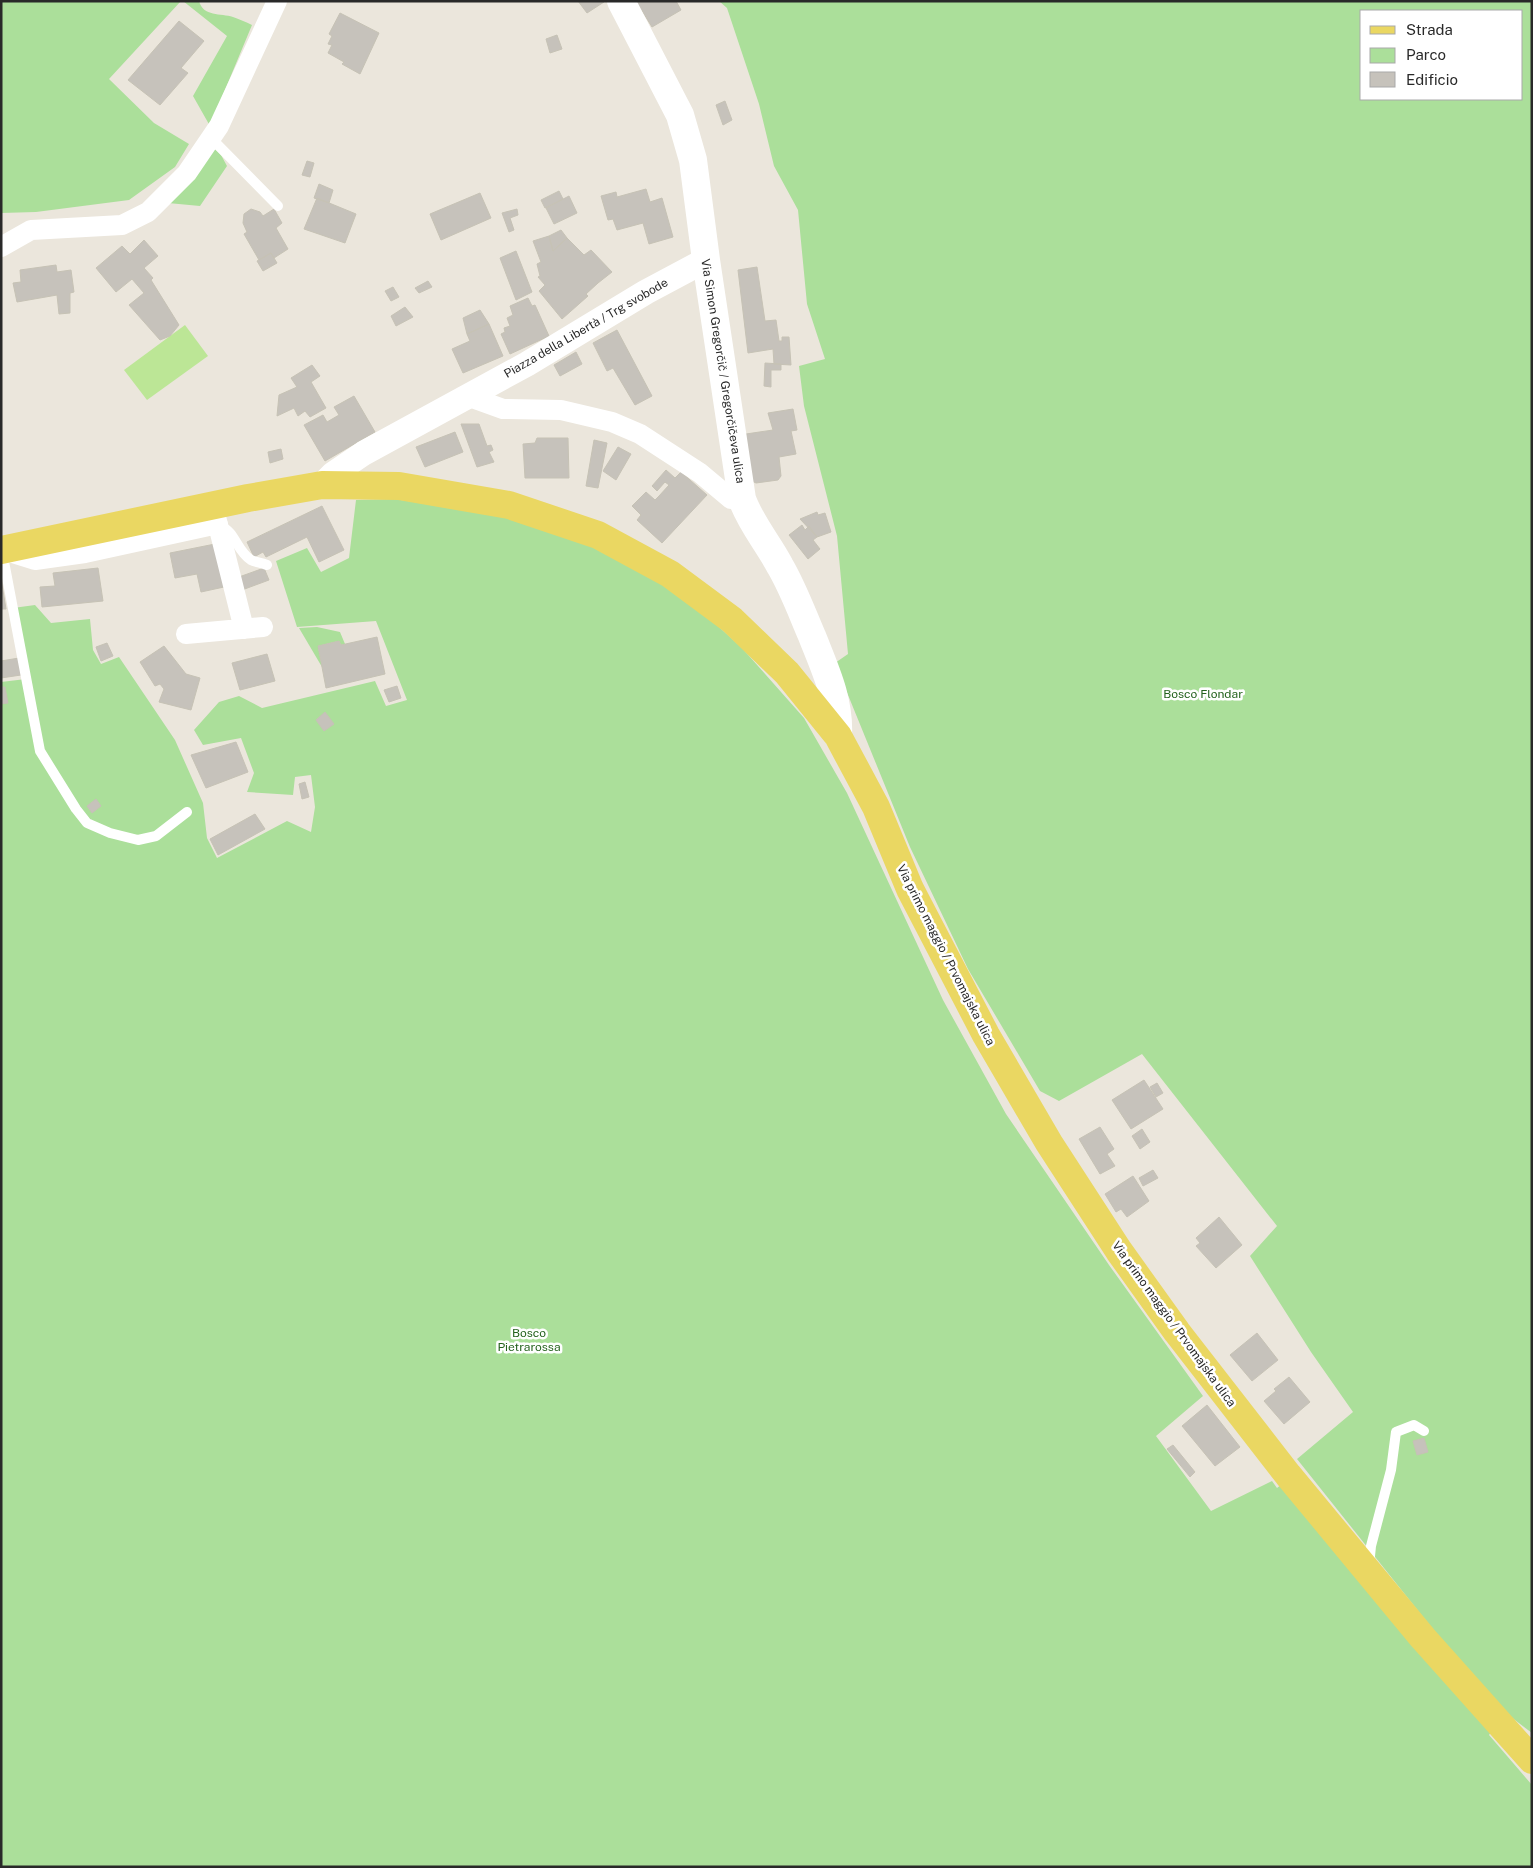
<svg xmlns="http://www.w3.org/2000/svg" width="1533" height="1868" font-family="'Public Sans',sans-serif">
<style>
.green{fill:#abdf9a;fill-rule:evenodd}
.pitch{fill:#bce696}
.building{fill:#c6c2bb;stroke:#c6c2b5}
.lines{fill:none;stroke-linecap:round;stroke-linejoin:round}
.service{stroke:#fff;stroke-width:10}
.minor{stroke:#fff;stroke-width:20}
.tertiary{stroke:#fff;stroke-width:25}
.secondary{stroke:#fff;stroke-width:28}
.primary{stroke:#ead762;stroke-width:28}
.labels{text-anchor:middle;stroke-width:5;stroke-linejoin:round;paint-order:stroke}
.street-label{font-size:12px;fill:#292929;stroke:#fff}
.park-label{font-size:12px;fill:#24621d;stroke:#fff}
</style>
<rect width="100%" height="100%" fill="#ebe6dc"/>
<path class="green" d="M 1,1 L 181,1 L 109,79 L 154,123 L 189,144 L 175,167 L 129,200 L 36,212 L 1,213 Z
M 183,1 L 199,1 C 203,17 221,13 233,17 C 239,19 246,22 252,25 L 210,126 L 193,96 L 227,36 Z
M 719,1 L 1532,1 L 1532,1733 L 1498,1707 L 1435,1632 L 1297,1459 L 1353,1412 L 1311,1352 L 1250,1256 L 1277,1226 L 1142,1054 L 1059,1101 L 1040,1091 L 968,969 L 910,847 L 835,663 L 848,654 L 837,536 L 804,406 L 799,366 L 825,359 L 807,304 L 798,210 L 774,166 L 759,104 L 727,8 ZM 1362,11 L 1522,11 L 1522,99 L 1362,99 Z
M 211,145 L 221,155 L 227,166 L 200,206 L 168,203 Z
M 394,499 L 503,515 L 581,541 L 645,571 L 707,616 L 742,648 L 804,718 L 847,793 L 943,1000 L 1006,1114 L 1109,1265 L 1203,1396 L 1156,1436 L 1211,1511 L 1272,1481 L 1277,1488 L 1282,1484 L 1491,1732 L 1489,1735 L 1532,1785 L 1532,1867 L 1,1867 L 1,682 L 26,679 L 13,608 L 35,605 L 51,623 L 90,619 L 93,650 L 101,664 L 119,657 L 175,740 L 203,803 L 207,838 L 217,858 L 287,821 L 311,832 L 315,807 L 311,775 L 295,777 L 293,795 L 247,792 L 254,773 L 241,738 L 203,745 L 194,730 L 219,702 L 239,696 L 262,708 L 375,681 L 386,706 L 407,700 L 376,621 L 297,627 L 276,561 L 307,548 L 321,572 L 349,558 L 356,500 Z
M 317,627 L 340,632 L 345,644 L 341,645 L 339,641 L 318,646 L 322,667 L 299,628 Z"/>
<path class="pitch" d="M 185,325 L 208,356 L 147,400 L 124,370 Z"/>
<path class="building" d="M 578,1 L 604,1 L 604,2 L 587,13 Z
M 636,1 L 676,1 L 681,10 L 652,27 Z
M 340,13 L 379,33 L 360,74 L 342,64 L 344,62 L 328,53 L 332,45 L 328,44 L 332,36 L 329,34 Z
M 179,21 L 204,41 L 181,68 L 188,73 L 160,105 L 128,80 Z
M 557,35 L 562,49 L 550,53 L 546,39 Z
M 725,101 L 732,120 L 723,125 L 716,105 Z
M 307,161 L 314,163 L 310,177 L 302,175 Z
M 319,184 L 333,190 L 329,203 L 314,198 Z
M 646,189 L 650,202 L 662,198 L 673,237 L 649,244 L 643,223 L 617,230 L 613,219 L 608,220 L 601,196 L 616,192 L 617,197 Z
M 559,191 L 563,199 L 545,208 L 541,200 Z
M 480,193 L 491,218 L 441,240 L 430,214 Z
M 569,196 L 577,213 L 554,224 L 546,208 Z
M 317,198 L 356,214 L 345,243 L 304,229 Z
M 251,209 L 260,212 L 263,216 L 274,209 L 282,223 L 276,228 L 288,249 L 274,258 L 271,253 L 259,260 L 244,234 L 247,232 L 243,223 L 244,214 Z
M 517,209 L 518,215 L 510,218 L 514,230 L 509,232 L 502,213 Z
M 561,230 L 567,238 L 553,251 L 549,236 Z
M 549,236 L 553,251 L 567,238 L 584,255 L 591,250 L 612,272 L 598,283 L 586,294 L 588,296 L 562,319 L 539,291 L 545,285 L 538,277 L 540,276 L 537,264 L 541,262 L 533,241 Z
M 144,240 L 158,256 L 144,268 L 153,278 L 151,280 L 179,325 L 170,336 L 160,340 L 129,305 L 144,293 L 132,279 L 116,292 L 96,268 L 122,246 L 130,254 Z
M 516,251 L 532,292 L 516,300 L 500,258 Z
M 271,253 L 277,263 L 263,271 L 257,261 Z
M 56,265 L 57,272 L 71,270 L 74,292 L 70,293 L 70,313 L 59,314 L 57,295 L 17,302 L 13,283 L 21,282 L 20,270 Z
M 757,267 L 765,321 L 776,320 L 779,341 L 782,341 L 782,337 L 789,337 L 791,365 L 774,364 L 773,349 L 748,353 L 738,270 Z
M 428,281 L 432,287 L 419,293 L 415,288 Z
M 393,287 L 399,297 L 391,301 L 385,291 Z
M 528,298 L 532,306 L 535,305 L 549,336 L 510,354 L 501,334 L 505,332 L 504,328 L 510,326 L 507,318 L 513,315 L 510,306 Z
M 405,307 L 413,317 L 396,326 L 391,316 Z
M 480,310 L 489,324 L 467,334 L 463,318 Z
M 489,324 L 503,356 L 463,373 L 452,349 L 470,341 L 467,334 Z
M 617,330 L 652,396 L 635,405 L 613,368 L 607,371 L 593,343 Z
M 576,352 L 582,364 L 560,376 L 554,365 Z
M 765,363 L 781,364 L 781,370 L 771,370 L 771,387 L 764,386 Z
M 312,365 L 320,376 L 311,382 L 326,408 L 310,417 L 305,411 L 298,416 L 294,408 L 277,416 L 279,395 L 297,387 L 291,378 Z
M 354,396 L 375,432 L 325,461 L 304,425 L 323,415 L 327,422 L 339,415 L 334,407 Z
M 793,409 L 797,430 L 791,431 L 796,454 L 779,457 L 781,476 L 778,480 L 756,483 L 752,481 L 746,434 L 773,430 L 768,413 Z
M 461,424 L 479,424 L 487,446 L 491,445 L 493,450 L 489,452 L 494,462 L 477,467 Z
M 455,432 L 463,452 L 425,467 L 416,447 Z
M 537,438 L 568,438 L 569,478 L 525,478 L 523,444 L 535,443 Z
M 594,440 L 607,443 L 598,488 L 586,486 Z
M 618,447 L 631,454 L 616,480 L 603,471 Z
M 281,449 L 283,459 L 270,463 L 268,452 Z
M 666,470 L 675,478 L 681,472 L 707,495 L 662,543 L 637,520 L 641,515 L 632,506 L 646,492 L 655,500 L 659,496 L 669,485 L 665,482 L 657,491 L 652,486 Z
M 322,506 L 344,550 L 319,562 L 307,537 L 266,557 L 263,552 L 254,557 L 247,542 Z
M 817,512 L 818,515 L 825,513 L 831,532 L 817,537 L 800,519 Z
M 802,525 L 805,530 L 809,526 L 817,537 L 813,540 L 820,549 L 808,559 L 789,535 Z
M 215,544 L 224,587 L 201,592 L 197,574 L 175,578 L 170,553 Z
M 98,568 L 103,601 L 42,607 L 40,587 L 55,586 L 53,573 Z
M 264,568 L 269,580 L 242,590 L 239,577 Z
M 1,579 L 6,609 L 1,609 Z
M 377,637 L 385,674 L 326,688 L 318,646 L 339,641 L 341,645 Z
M 107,643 L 113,656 L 101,661 L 96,647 Z
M 164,646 L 186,674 L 200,678 L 191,710 L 159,702 L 164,689 L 160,684 L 155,686 L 140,662 Z
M 267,654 L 275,681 L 240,690 L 232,663 Z
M 19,658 L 21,675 L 1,678 L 1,661 Z
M 397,686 L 401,698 L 389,702 L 384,690 Z
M 1,687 L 5,687 L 8,703 L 1,704 Z
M 325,712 L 334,724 L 324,731 L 316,720 Z
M 236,742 L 248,772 L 206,788 L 191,755 Z
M 305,782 L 309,797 L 302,799 L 299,784 Z
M 96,799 L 101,806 L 92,813 L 87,806 Z
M 255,814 L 265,829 L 218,855 L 210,839 Z
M 1144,1080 L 1163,1109 L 1131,1129 L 1112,1100 Z
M 1157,1083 L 1163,1093 L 1156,1097 L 1150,1087 Z
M 1100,1127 L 1114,1149 L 1107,1154 L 1115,1166 L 1100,1174 L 1079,1139 Z
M 1142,1129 L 1150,1142 L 1140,1149 L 1132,1136 Z
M 1153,1170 L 1158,1178 L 1143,1186 L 1139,1178 Z
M 1133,1176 L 1149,1201 L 1127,1217 L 1121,1209 L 1116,1212 L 1105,1194 Z
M 1219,1217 L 1242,1245 L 1216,1268 L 1196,1246 L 1200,1243 L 1196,1238 Z
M 1257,1333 L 1278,1360 L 1252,1381 L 1230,1355 Z
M 1289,1377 L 1310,1402 L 1284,1424 L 1264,1401 L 1276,1391 L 1274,1389 Z
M 1207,1405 L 1240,1447 L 1215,1466 L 1182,1426 Z
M 1424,1438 L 1428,1452 L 1417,1455 L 1413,1441 Z
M 1173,1445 L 1195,1472 L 1190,1477 L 1167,1449 Z"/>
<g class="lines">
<path class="service" d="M 211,138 L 278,206
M 221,526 C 235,532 237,551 251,560 C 255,562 262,563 267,565
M 2,551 L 40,751 L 76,809 L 87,823 L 110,833 L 138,840 L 156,836 L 187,812
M 1369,1566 L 1371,1546 L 1391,1470 L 1396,1432 L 1414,1425 L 1424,1431"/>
<path class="minor" d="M 1,247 L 31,230 L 122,225 L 148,212 L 187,173 L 219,126 L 277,1
M 467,396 L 503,409 L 561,410 L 612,422 L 640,434 L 700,473 L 731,499 L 742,499
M 215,513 L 244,629
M 3,550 L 35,560 L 85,553 L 218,524
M 186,634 L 263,627"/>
<path class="tertiary" d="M 322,485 L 333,474 L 364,453 L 527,364 L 646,292 L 706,260"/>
<path class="secondary" d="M 621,1 L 680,115 L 693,160 L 706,260 L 742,499 C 751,524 768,543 780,566 C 793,588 802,613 812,636 C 825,669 840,700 838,736"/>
<path class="primary" d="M 1,550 L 248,498 L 322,485 L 399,486 L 509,505 L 598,535 L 670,574 L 732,620 L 787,673 L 838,736 L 876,807 L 910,889 L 986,1035 L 1049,1143 L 1119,1251 L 1177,1332 L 1288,1475 L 1423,1638 L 1532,1760"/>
</g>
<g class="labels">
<g class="street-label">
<text transform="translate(586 328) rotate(-30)" y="4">Piazza della Libertà / Trg svobode</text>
<text transform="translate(723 371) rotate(81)" y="4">Via Simon Gregorčič / Gregorčičeva ulica</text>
<text transform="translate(946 955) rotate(63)" y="4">Via primo maggio / Prvomajska ulica</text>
<text transform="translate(1174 1324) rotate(54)" y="4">Via primo maggio / Prvomajska ulica</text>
</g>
<g class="park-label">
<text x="1203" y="698">Bosco Flondar</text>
<text x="529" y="1337">Bosco<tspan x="529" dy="14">Pietrarossa</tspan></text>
</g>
</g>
<rect width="1533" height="1868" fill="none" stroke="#292929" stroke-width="5"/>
<rect x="1360" y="10" width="162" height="90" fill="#ffffff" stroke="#a9a9a9"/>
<rect x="1370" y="26" width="25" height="8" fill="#ead762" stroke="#a9a9a9"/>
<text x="1406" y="35" font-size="15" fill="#292929">Strada</text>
<rect x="1370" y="48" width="25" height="15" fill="#abdf9a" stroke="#a9a9a9"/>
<text x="1406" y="60" font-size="15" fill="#292929">Parco</text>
<rect x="1370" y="72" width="25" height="15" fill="#c6c2bb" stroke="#a9a9a9"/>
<text x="1406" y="85" font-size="15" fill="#292929">Edificio</text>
</svg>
